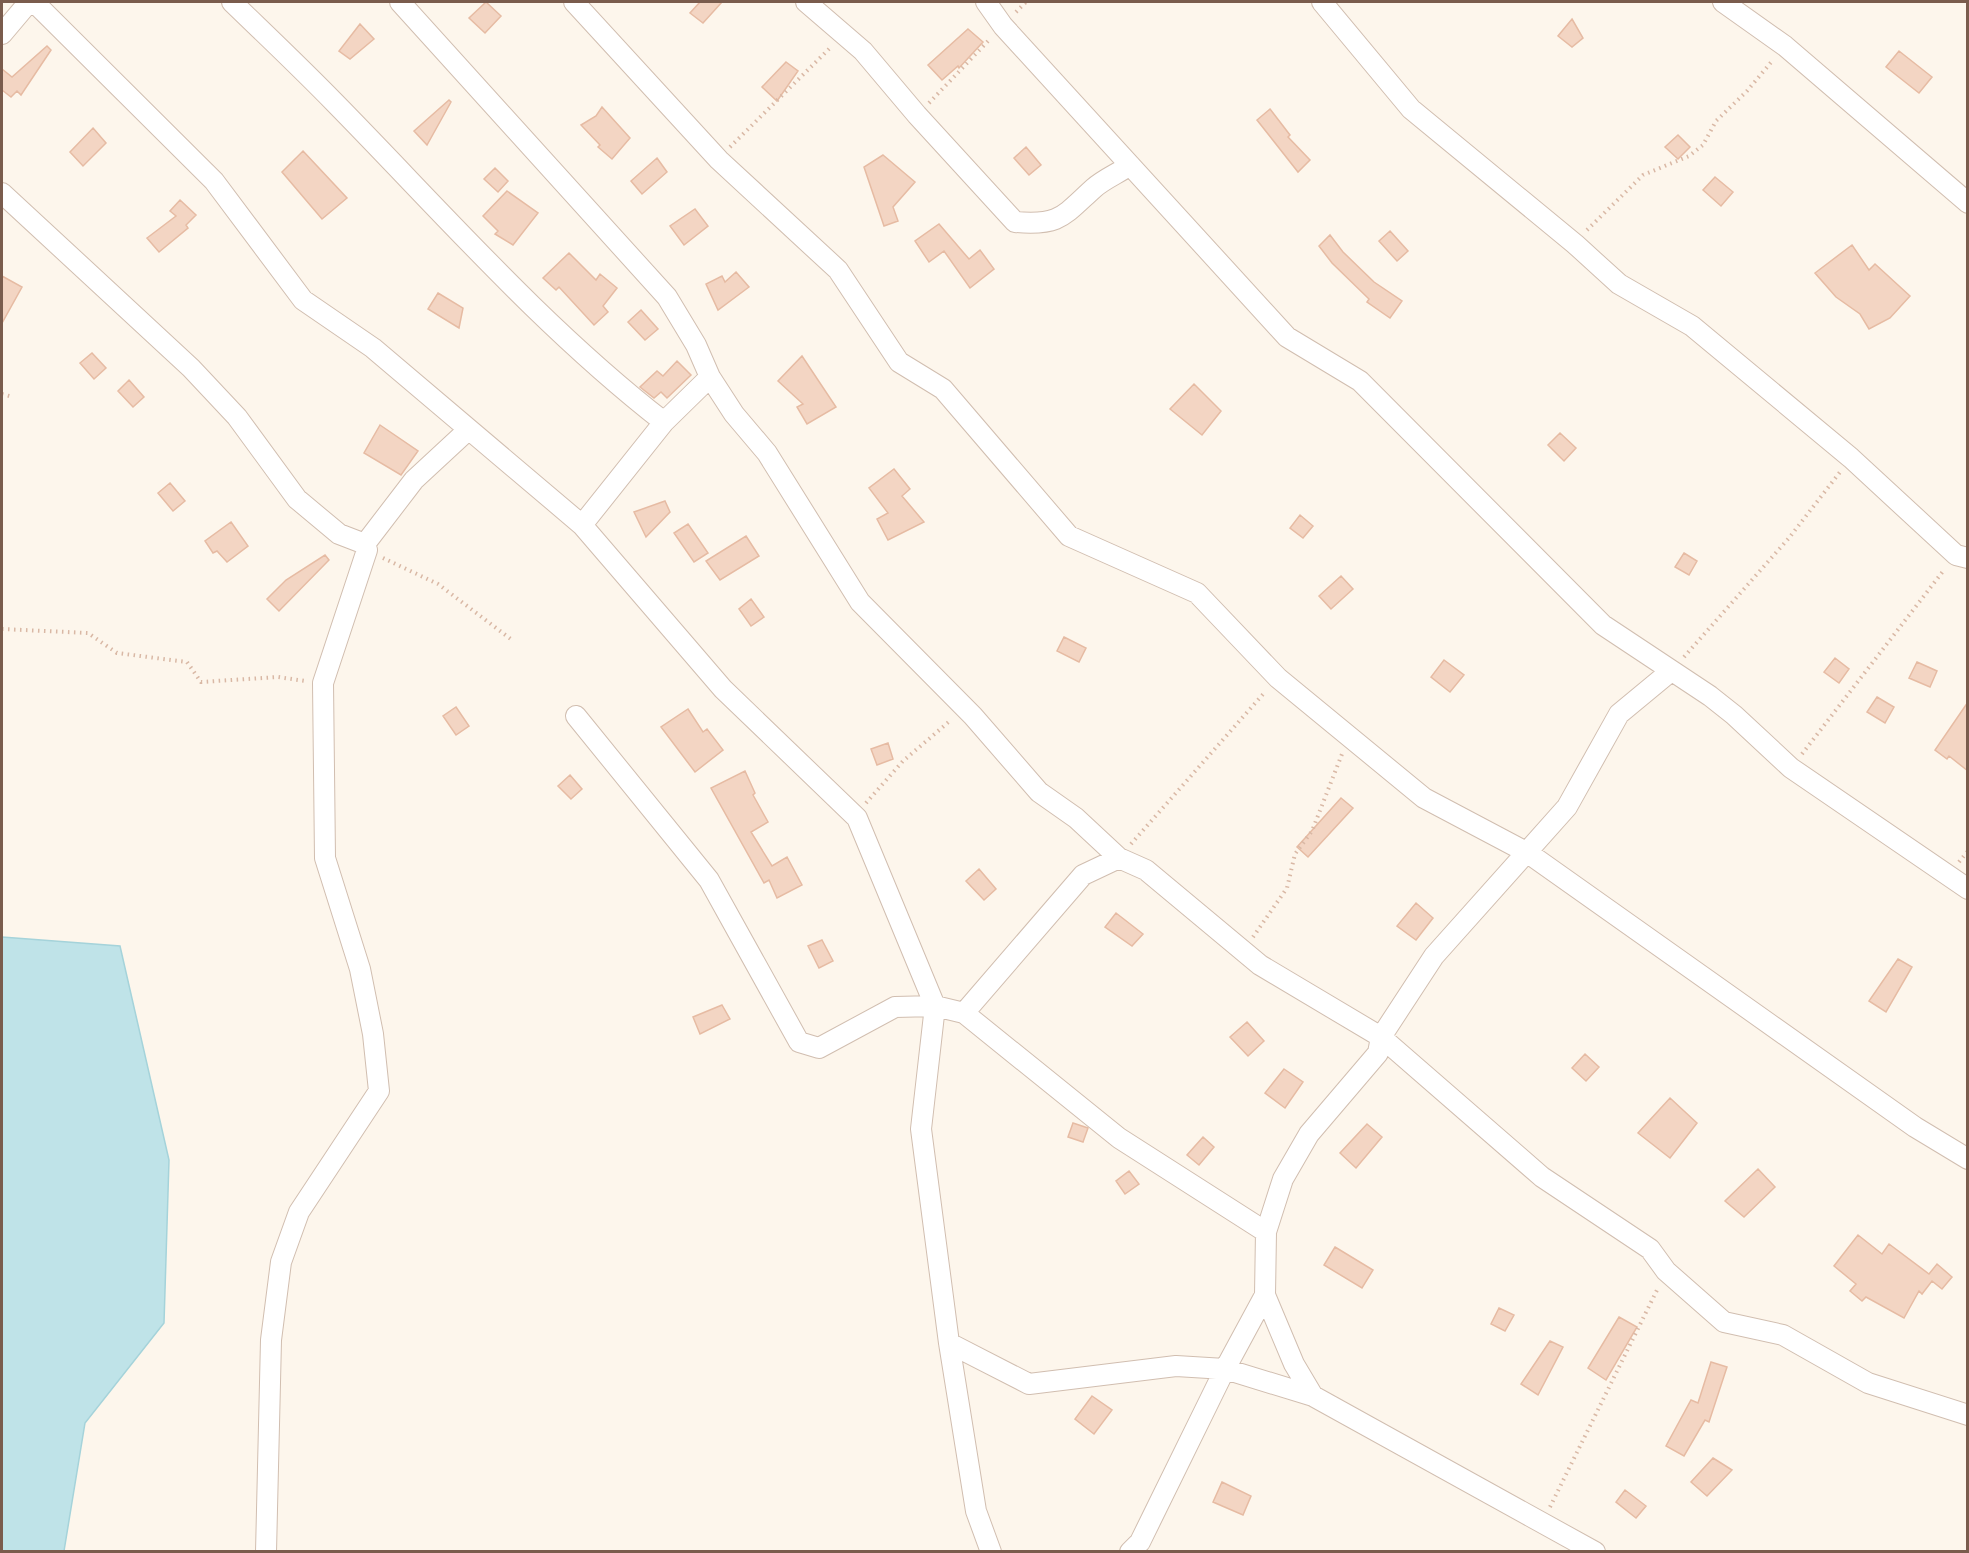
<svg xmlns="http://www.w3.org/2000/svg" width="1969" height="1553" font-family="'Fira Sans Condensed',sans-serif">
<style>
.water{fill:#bfe3e8;stroke:#a5d3da;stroke-width:1.5}
.building{fill:#f3d5c3;stroke:#e6bba3;stroke-width:1.5}
.lines{fill:none;stroke-linecap:round;stroke-linejoin:round}
.minor-casing{stroke:#d1beb0;stroke-width:22}
.path{stroke:#d9b8a5;stroke-width:4;stroke-dasharray:1.5 4.5;stroke-linecap:butt}
.minor{stroke:#fff;stroke-width:20}
</style>
<rect width="100%" height="100%" fill="#fdf6ec"/>
<path class="water" d="M 2,937 L 120,946 L 169,1160 L 164,1323 L 85,1423 L 64,1551 L 2,1551 Z"/>
<path class="building" d="M 486,2 L 501,16 L 485,33 L 469,18 Z
M 700,2 L 722,2 L 703,23 L 690,13 Z
M 1572,19 L 1583,38 L 1572,47 L 1558,36 Z
M 360,24 L 374,39 L 350,59 L 339,51 Z
M 968,29 L 983,42 L 959,68 L 958,66 L 942,80 L 928,65 Z
M 47,46 L 51,50 L 21,95 L 17,91 L 11,97 L 2,90 L 2,69 L 12,77 Z
M 1899,51 L 1932,77 L 1919,93 L 1886,67 Z
M 786,62 L 798,71 L 777,101 L 762,87 Z
M 449,100 L 451,102 L 427,145 L 414,131 Z
M 602,107 L 630,138 L 612,159 L 598,147 L 600,145 L 581,125 L 596,116 Z
M 1270,109 L 1290,135 L 1288,137 L 1310,160 L 1298,172 L 1257,120 Z
M 93,128 L 106,143 L 83,166 L 70,152 Z
M 1678,135 L 1690,147 L 1678,159 L 1665,147 Z
M 1026,147 L 1041,165 L 1029,175 L 1014,158 Z
M 303,151 L 347,198 L 322,219 L 282,172 Z
M 883,155 L 915,182 L 893,207 L 898,221 L 884,226 L 864,167 Z
M 657,158 L 667,172 L 642,194 L 631,181 Z
M 495,168 L 508,181 L 498,192 L 484,179 Z
M 1715,177 L 1733,192 L 1721,206 L 1703,190 Z
M 507,191 L 538,213 L 513,245 L 495,234 L 498,231 L 483,216 Z
M 180,200 L 196,215 L 186,225 L 188,228 L 159,252 L 147,238 L 176,216 L 170,211 Z
M 695,209 L 708,226 L 684,245 L 670,226 Z
M 939,224 L 969,259 L 980,250 L 994,269 L 970,288 L 944,251 L 929,262 L 915,241 Z
M 1390,231 L 1408,251 L 1397,261 L 1379,241 Z
M 1330,235 L 1343,252 L 1374,282 L 1402,301 L 1390,318 L 1367,302 L 1369,299 L 1332,263 L 1319,246 Z
M 1852,245 L 1869,270 L 1875,264 L 1910,296 L 1890,318 L 1869,329 L 1860,314 L 1836,297 L 1815,273 Z
M 569,253 L 596,280 L 600,274 L 617,288 L 603,306 L 608,312 L 594,325 L 559,287 L 556,290 L 543,278 Z
M 736,272 L 749,287 L 718,310 L 706,284 L 722,276 L 725,282 Z
M 2,276 L 22,287 L 2,323 Z
M 438,293 L 463,308 L 459,328 L 428,309 Z
M 641,310 L 658,329 L 645,340 L 628,322 Z
M 92,353 L 106,368 L 94,379 L 80,363 Z
M 802,356 L 836,407 L 807,424 L 797,407 L 803,404 L 778,381 Z
M 677,361 L 691,375 L 667,398 L 661,392 L 654,398 L 640,387 L 657,371 L 663,376 Z
M 129,380 L 144,397 L 133,407 L 118,391 Z
M 1194,384 L 1221,411 L 1202,435 L 1170,409 Z
M 380,425 L 418,451 L 401,475 L 364,453 Z
M 1560,433 L 1576,448 L 1564,461 L 1548,445 Z
M 894,469 L 910,489 L 902,496 L 924,522 L 888,540 L 877,519 L 888,513 L 869,488 Z
M 170,483 L 185,501 L 173,511 L 158,493 Z
M 665,501 L 670,512 L 646,537 L 634,512 Z
M 1300,515 L 1313,526 L 1303,538 L 1290,528 Z
M 231,522 L 248,546 L 227,562 L 217,551 L 213,553 L 205,541 Z
M 688,524 L 708,553 L 694,562 L 674,533 Z
M 746,536 L 759,556 L 720,580 L 706,561 Z
M 1684,553 L 1697,561 L 1689,575 L 1675,567 Z
M 325,555 L 329,560 L 279,611 L 267,599 L 286,580 Z
M 1341,576 L 1353,589 L 1331,609 L 1319,596 Z
M 751,599 L 764,617 L 751,626 L 739,609 Z
M 1064,637 L 1086,648 L 1079,662 L 1057,651 Z
M 1835,658 L 1849,669 L 1839,683 L 1824,672 Z
M 1444,660 L 1464,675 L 1450,692 L 1431,677 Z
M 1917,662 L 1937,671 L 1930,687 L 1909,678 Z
M 1877,697 L 1894,707 L 1885,723 L 1867,712 Z
M 1968,702 L 1968,771 L 1949,756 L 1947,759 L 1935,750 Z
M 456,707 L 469,726 L 456,735 L 443,716 Z
M 688,709 L 703,732 L 707,729 L 723,750 L 695,772 L 661,727 Z
M 888,743 L 893,759 L 877,765 L 871,749 Z
M 745,771 L 755,793 L 753,795 L 768,822 L 751,832 L 772,866 L 787,857 L 802,885 L 777,898 L 769,880 L 764,883 L 711,788 Z
M 570,775 L 582,789 L 571,799 L 558,786 Z
M 1341,798 L 1353,808 L 1308,857 L 1297,847 Z
M 979,869 L 996,889 L 984,900 L 966,881 Z
M 1416,903 L 1433,918 L 1416,940 L 1397,926 Z
M 1116,913 L 1143,934 L 1132,946 L 1105,927 Z
M 822,940 L 833,961 L 819,968 L 808,946 Z
M 1898,959 L 1912,967 L 1886,1012 L 1869,1001 Z
M 722,1005 L 730,1019 L 700,1034 L 693,1017 Z
M 1247,1022 L 1264,1041 L 1248,1056 L 1230,1037 Z
M 1585,1054 L 1599,1067 L 1586,1081 L 1572,1068 Z
M 1284,1069 L 1303,1082 L 1285,1108 L 1265,1093 Z
M 1670,1098 L 1697,1123 L 1670,1158 L 1638,1133 Z
M 1073,1123 L 1088,1128 L 1083,1142 L 1068,1137 Z
M 1367,1124 L 1382,1137 L 1356,1168 L 1340,1153 Z
M 1203,1137 L 1214,1147 L 1199,1165 L 1187,1155 Z
M 1758,1169 L 1775,1187 L 1744,1217 L 1725,1201 Z
M 1129,1171 L 1139,1184 L 1125,1194 L 1116,1181 Z
M 1858,1235 L 1882,1254 L 1889,1244 L 1929,1274 L 1937,1264 L 1952,1277 L 1942,1289 L 1932,1281 L 1922,1294 L 1919,1291 L 1904,1318 L 1866,1297 L 1862,1301 L 1850,1291 L 1856,1284 L 1834,1266 Z
M 1335,1247 L 1373,1270 L 1362,1288 L 1324,1265 Z
M 1499,1308 L 1514,1315 L 1505,1331 L 1491,1324 Z
M 1619,1317 L 1637,1327 L 1606,1380 L 1588,1368 Z
M 1550,1341 L 1563,1347 L 1538,1395 L 1521,1384 Z
M 1711,1362 L 1727,1367 L 1709,1422 L 1705,1420 L 1684,1456 L 1666,1446 L 1691,1400 L 1698,1403 Z
M 1092,1396 L 1112,1410 L 1094,1434 L 1075,1419 Z
M 1713,1458 L 1732,1470 L 1707,1496 L 1691,1482 Z
M 1222,1482 L 1251,1496 L 1243,1515 L 1213,1502 Z
M 1625,1490 L 1646,1506 L 1636,1518 L 1616,1502 Z"/>
<g class="lines">
<g class="minor-casing">
<path id="minor" d="M 34,2 L 214,181 L 303,300 L 373,348 L 582,525 L 723,689 L 857,818 L 935,1006 L 921,1129 L 949,1343 L 976,1511 L 991,1552
M 232,2 C 266,35 302,69 335,103 C 442,212 543,328 664,422
M 400,2 L 667,297 L 696,345 L 710,377 L 664,422 L 582,525
M 574,2 L 719,160 L 838,270 L 899,362 L 943,389 L 1069,536 L 1197,593 L 1278,678 L 1424,798 L 1528,853 L 1915,1127 L 1968,1159
M 806,2 L 863,51 L 917,115 L 1015,222 C 1060,226 1063,216 1094,188 C 1104,179 1119,173 1130,165
M 986,2 L 1003,26 L 1287,337 L 1360,381 L 1603,625 L 1710,696 L 1734,715 L 1791,768 L 1968,889
M 1322,2 L 1411,109 L 1575,244 L 1619,284 L 1692,326 L 1851,458 L 1956,555 L 1968,558
M 1723,2 L 1785,46 L 1968,203
M 2,34 L 29,2
M 2,193 L 191,368 L 237,417 L 297,499 L 339,534 L 365,544 L 414,480 L 468,430
M 710,377 L 734,414 L 767,453 L 860,602 L 973,716 L 1039,792 L 1076,818 L 1119,858
M 576,716 L 709,880 L 799,1042 L 819,1048 L 895,1007 L 935,1006 L 964,1013 L 1119,1138 L 1266,1232 L 1265,1295 L 1294,1364 L 1313,1396 L 1595,1552
M 964,1013 L 1083,875 L 1119,858 L 1146,870 L 1260,965 L 1381,1037 L 1542,1177 L 1650,1249 L 1666,1271 L 1724,1322 L 1783,1335 L 1868,1383 L 1968,1415
M 1266,1232 L 1283,1179 L 1309,1134 L 1378,1053 L 1381,1037 L 1434,956 L 1567,807 L 1619,714 L 1671,671
M 949,1343 L 1029,1384 L 1176,1366 L 1225,1369 L 1265,1295
M 266,1552 L 271,1340 L 281,1262 L 299,1212 L 379,1091 L 373,1034 L 360,969 L 325,858 L 323,683 L 367,550 L 365,544
M 1130,1552 L 1140,1542 L 1225,1369 L 1313,1396"/>
</g>
<path class="path" d="M 1016,12 L 1026,2
M 929,103 L 990,39
M 730,147 L 831,47
M 1587,230 L 1643,175 L 1689,156 L 1703,145 L 1716,121 L 1747,91 L 1773,60
M 2,394 L 13,397
M 383,558 L 438,584 L 512,640
M 2,629 L 88,633 L 117,653 L 187,662 L 201,682 L 278,677 L 305,681
M 1684,657 L 1789,538 L 1840,472
M 1802,754 L 1944,570
M 866,803 L 903,761 L 951,720
M 1131,844 L 1265,692
M 1959,862 L 1968,851
M 1253,937 L 1287,888 L 1295,854 L 1312,831 L 1342,754
M 1550,1507 L 1658,1288"/>
<use href="#minor" class="minor"/>
</g>
<rect width="1969" height="1553" fill="none" stroke="#7a5c4d" stroke-width="6"/>
</svg>
